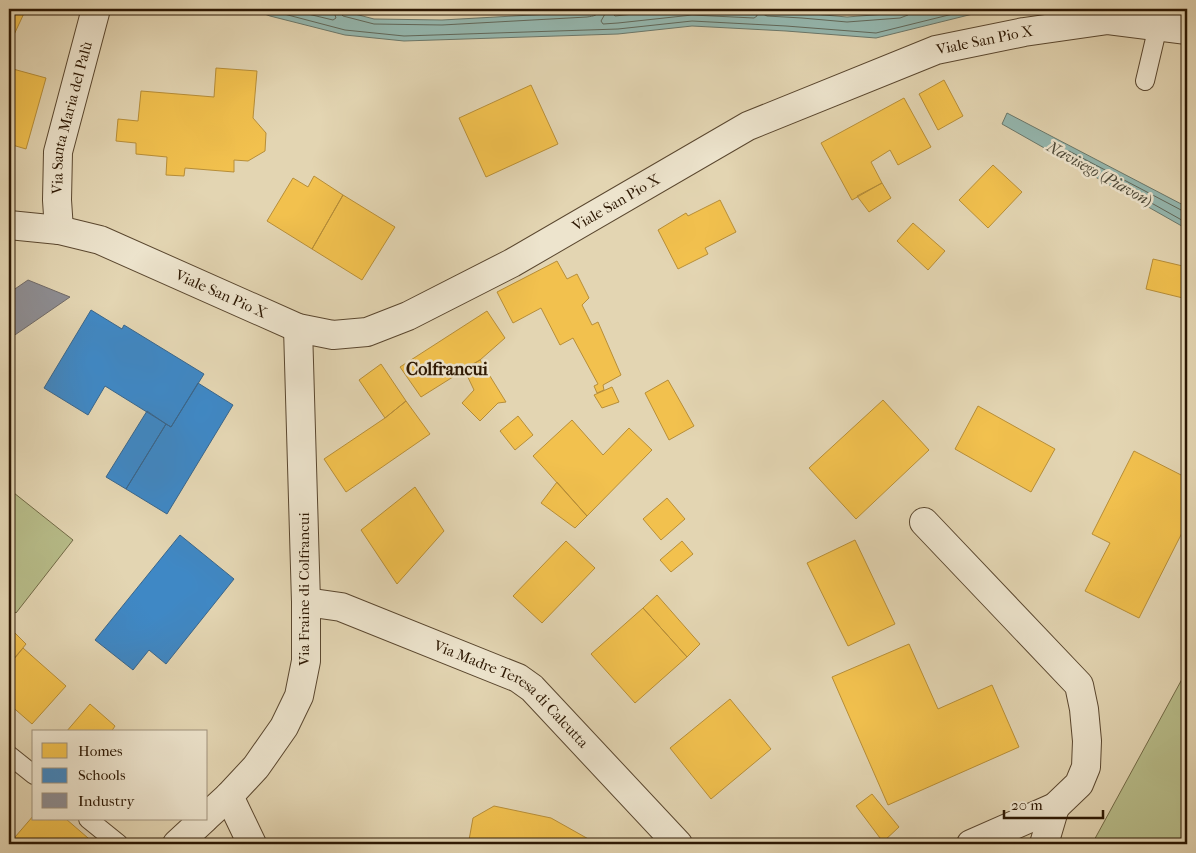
<svg xmlns="http://www.w3.org/2000/svg" width="1196" height="853" font-family="'IM FELL French Canon',serif">
<style>
.green{fill:#b7bc89;stroke:#726a46}
.water{fill:#95b8b0;stroke:#6b786b}
.homes{fill:#f2c14e;stroke:#b78e38}
.schools{fill:#3f88c5;stroke:#3a668b}
.industry{fill:#8d8d92;stroke:#706a67}
.lines{fill:none;stroke-linecap:round;stroke-linejoin:round}
.shore{stroke:#61685a;stroke-width:1}
.lane-casing{stroke:#5a472f;stroke-width:20}
.street-casing{stroke:#5a472f;stroke-width:30}
.lane{stroke:#ede4cd;stroke-width:18}
.street{stroke:#ede4cd;stroke-width:28}
.labels{text-anchor:middle;stroke-width:5;stroke-linejoin:round;paint-order:stroke}
.street-label{font-size:15px;fill:#2d1803;stroke:#ede4cd}
.water-label{font-size:16px;font-style:italic;fill:#4c4837;stroke:#ede4cd}
.quarter-label{font-size:18px;font-weight:bold;fill:#2d1803;stroke:#ede4cd}
</style>
<rect width="100%" height="100%" fill="#e3d5b2"/>
<filter id="stains"><feTurbulence type="fractalNoise" baseFrequency=".004" numOctaves="4"/><feColorMatrix values="0 0 0 0 .2 0 0 0 0 .09 0 0 0 0 .02 0 0 0 .5 -.17"/></filter>
<radialGradient id="worn" r=".72"><stop offset=".6" stop-color="#630" stop-opacity="0"/><stop offset="1" stop-color="#630" stop-opacity=".3"/></radialGradient>
<path class="green" d="M 9,489 L 73,540 L 16,613 L 9,607 Z
M 1187,670 L 1187,844 L 1092,844 Z"/>
<path class="water" d="M 251,9 L 336,9 L 374,19 L 442,20 L 586,12 L 608,9 L 730,9 L 802,13 L 847,17 L 899,13 L 912,9 L 993,9 L 876,38 L 786,31 L 692,26 L 618,34 L 404,41 L 345,35 L 270,16 Z
M 1007,113 L 1187,207 L 1187,229 L 1002,124 Z"/>
<path class="homes" d="M 9,9 L 26,9 L 12,39 L 9,38 Z
M 216,68 L 257,71 L 253,118 L 266,133 L 265,151 L 248,161 L 234,160 L 234,172 L 185,168 L 184,176 L 166,175 L 167,157 L 136,154 L 136,143 L 116,141 L 118,119 L 138,121 L 141,91 L 214,97 Z
M 13,69 L 46,78 L 26,149 L 9,144 L 9,84 Z
M 944,80 L 963,116 L 938,130 L 919,94 Z
M 531,85 L 558,144 L 486,177 L 459,118 Z
M 904,98 L 931,147 L 898,165 L 890,150 L 871,162 L 882,183 L 852,200 L 821,143 Z
M 993,165 L 1022,192 L 988,228 L 959,200 Z
M 314,176 L 343,195 L 312,249 L 267,221 L 293,178 L 308,187 Z
M 882,183 L 891,198 L 869,212 L 857,196 Z
M 343,195 L 395,227 L 362,280 L 312,249 Z
M 720,200 L 736,232 L 705,248 L 708,254 L 678,269 L 658,230 L 686,213 L 688,216 Z
M 913,223 L 945,251 L 928,270 L 897,241 Z
M 1153,259 L 1187,267 L 1187,299 L 1146,289 Z
M 557,261 L 567,279 L 577,274 L 589,298 L 582,305 L 592,325 L 598,322 L 621,375 L 603,385 L 604,390 L 597,393 L 594,386 L 598,384 L 573,338 L 560,345 L 541,308 L 513,323 L 497,292 Z
M 487,311 L 505,338 L 480,360 L 421,397 L 400,367 Z
M 480,360 L 506,402 L 498,403 L 480,421 L 462,403 L 474,390 L 464,369 Z
M 381,364 L 406,401 L 385,418 L 359,380 Z
M 668,380 L 694,426 L 669,440 L 645,393 Z
M 612,387 L 619,402 L 602,408 L 594,395 Z
M 883,400 L 929,450 L 856,519 L 809,468 Z
M 406,401 L 430,434 L 346,492 L 324,459 L 385,418 Z
M 978,406 L 1055,449 L 1031,492 L 955,449 Z
M 518,416 L 533,435 L 515,450 L 500,431 Z
M 572,420 L 603,455 L 629,428 L 652,450 L 587,516 L 533,456 Z
M 1134,451 L 1187,478 L 1187,523 L 1139,618 L 1085,591 L 1110,543 L 1092,534 Z
M 557,482 L 587,516 L 575,528 L 541,503 Z
M 415,487 L 444,531 L 397,584 L 361,530 Z
M 667,498 L 685,519 L 661,540 L 643,519 Z
M 855,540 L 895,624 L 848,646 L 807,563 Z
M 566,541 L 595,568 L 542,623 L 513,596 Z
M 682,541 L 693,554 L 671,572 L 660,560 Z
M 657,595 L 700,644 L 687,657 L 643,608 Z
M 643,608 L 687,657 L 635,703 L 591,654 Z
M 9,627 L 26,644 L 15,658 L 9,652 Z
M 909,644 L 938,709 L 992,685 L 1019,747 L 888,805 L 832,677 Z
M 23,648 L 66,686 L 32,724 L 9,704 L 9,664 Z
M 730,699 L 771,749 L 711,799 L 670,748 Z
M 90,704 L 115,726 L 111,732 L 66,732 Z
M 872,794 L 899,827 L 883,842 L 856,806 Z
M 494,806 L 551,818 L 592,841 L 590,844 L 472,844 L 469,840 L 473,818 Z
M 34,815 L 34,819 L 66,819 L 95,844 L 9,844 Z"/>
<path class="schools" d="M 91,310 L 122,329 L 124,325 L 204,374 L 171,427 L 105,386 L 88,415 L 44,388 Z
M 198,383 L 233,405 L 167,514 L 126,489 L 166,424 L 171,427 Z
M 147,411 L 166,424 L 126,489 L 106,477 Z
M 180,535 L 234,579 L 166,664 L 149,650 L 133,670 L 95,640 Z"/>
<path class="industry" d="M 28,280 L 70,297 L 9,339 L 9,293 Z"/>
<g class="lines">
<path class="shore" d="M 265,9 L 345,30 L 404,36 L 618,29 L 692,21 L 786,26 L 876,33 L 973,9
M 287,9 L 333,20 L 336,18 L 333,9
M 340,9 L 340,13 L 343,16 L 374,24 L 442,25 L 587,17 C 593,16 599,16 599,9
M 605,9 L 605,14 L 601,21 L 603,24 L 618,23 L 692,15 L 754,18 L 757,16 L 756,9
M 613,9 L 613,14 L 615,16 L 680,9
M 762,9 L 763,14 L 767,16 L 802,18 L 847,22 L 900,18 L 908,15 L 910,9
M 1187,211 L 1183,211 L 1069,151 L 1065,152 L 1066,155 L 1187,223"/>
<g class="lane-casing">
<path id="lane" d="M 1145,81 L 1158,26
M 9,755 L 34,775
M 88,819 L 119,844"/>
</g>
<g class="street-casing">
<g id="street">
<path id="s1" d="M 9,225 L 59,230 L 100,240 L 298,328 L 333,335 L 367,332 L 408,316 L 512,263 L 748,126 L 936,50 L 1024,32 L 1108,20 L 1187,30"/>
<path id="s2" d="M 59,230 L 57,200 L 58,152 L 96,9"/>
<path d="M 924,522 L 1079,685 L 1084,709 L 1087,741 L 1086,767 L 1079,784 L 1055,807 L 971,844"/>
<path id="s3" d="M 306,602 L 341,607 L 518,678 L 532,688 L 678,844"/>
<path d="M 229,796 L 252,844"/>
<path d="M 206,817 L 229,796 L 256,767 L 284,727 L 299,696 L 306,661 L 306,602 L 298,328"/>
<path d="M 177,844 L 204,819"/>
<path d="M 1044,844 L 1055,807"/>
</g>
</g>
<use href="#lane" class="lane"/>
<use href="#street" class="street"/>
</g>
<g class="labels">
<g class="street-label">
<text dy="5" stroke="none"><textPath href="#s1" startOffset="1065">Viale San Pio X</textPath></text>
<text dy="5" stroke="none"><textPath href="#s2" startOffset="114">Via Santa Maria del Palù</textPath></text>
<text dy="5" stroke="none"><textPath href="#s1" startOffset="660">Viale San Pio X</textPath></text>
<text dy="5" stroke="none"><textPath href="#s1" startOffset="225">Viale San Pio X</textPath></text>
<text transform="translate(304 589) rotate(-90)" y="5">Via Fraine di Colfrancui</text>
<text dy="5" stroke="none"><textPath href="#s3" startOffset="229">Via Madre Teresa di Calcutta</textPath></text>
</g>
<g class="water-label">
<text transform="translate(1100 173) rotate(29)" y="6">Navisego (Piavon)</text>
</g>
<g class="quarter-label">
<text x="447" y="375">Colfrancui</text>
</g>
</g>
<rect width="1196" height="853" fill="none" stroke="#e3d5b2" stroke-width="30"/>
<rect x="10" y="10" width="1176" height="833" fill="none" stroke="#2d1803" stroke-width="2.5"/>
<rect x="15" y="15" width="1166" height="823" fill="none" stroke="#2d1803"/>
<rect x="32" y="730" width="175" height="90" fill="#ede4cd" stroke="#a0927c"/>
<rect x="42" y="743" width="25" height="15" fill="#f2c14e" stroke="#a0927c"/>
<text x="78" y="756" font-size="15" fill="#2d1803">Homes</text>
<rect x="42" y="768" width="25" height="15" fill="#3f88c5" stroke="#a0927c"/>
<text x="78" y="780" font-size="15" fill="#2d1803">Schools</text>
<rect x="42" y="793" width="25" height="15" fill="#8d8d92" stroke="#a0927c"/>
<text x="78" y="806" font-size="15" fill="#2d1803">Industry</text>
<path d="M1004 810v8h99v-8" fill="none" stroke="#2d1803" stroke-width="2.5"/>
<text x="1011" y="810" font-size="15" fill="#2d1803" stroke="#ede4cd" stroke-width="4" paint-order="stroke">20 m</text>
<rect width="100%" height="100%" filter="url(#stains)"/>
<rect width="100%" height="100%" fill="url(#worn)"/>
</svg>
